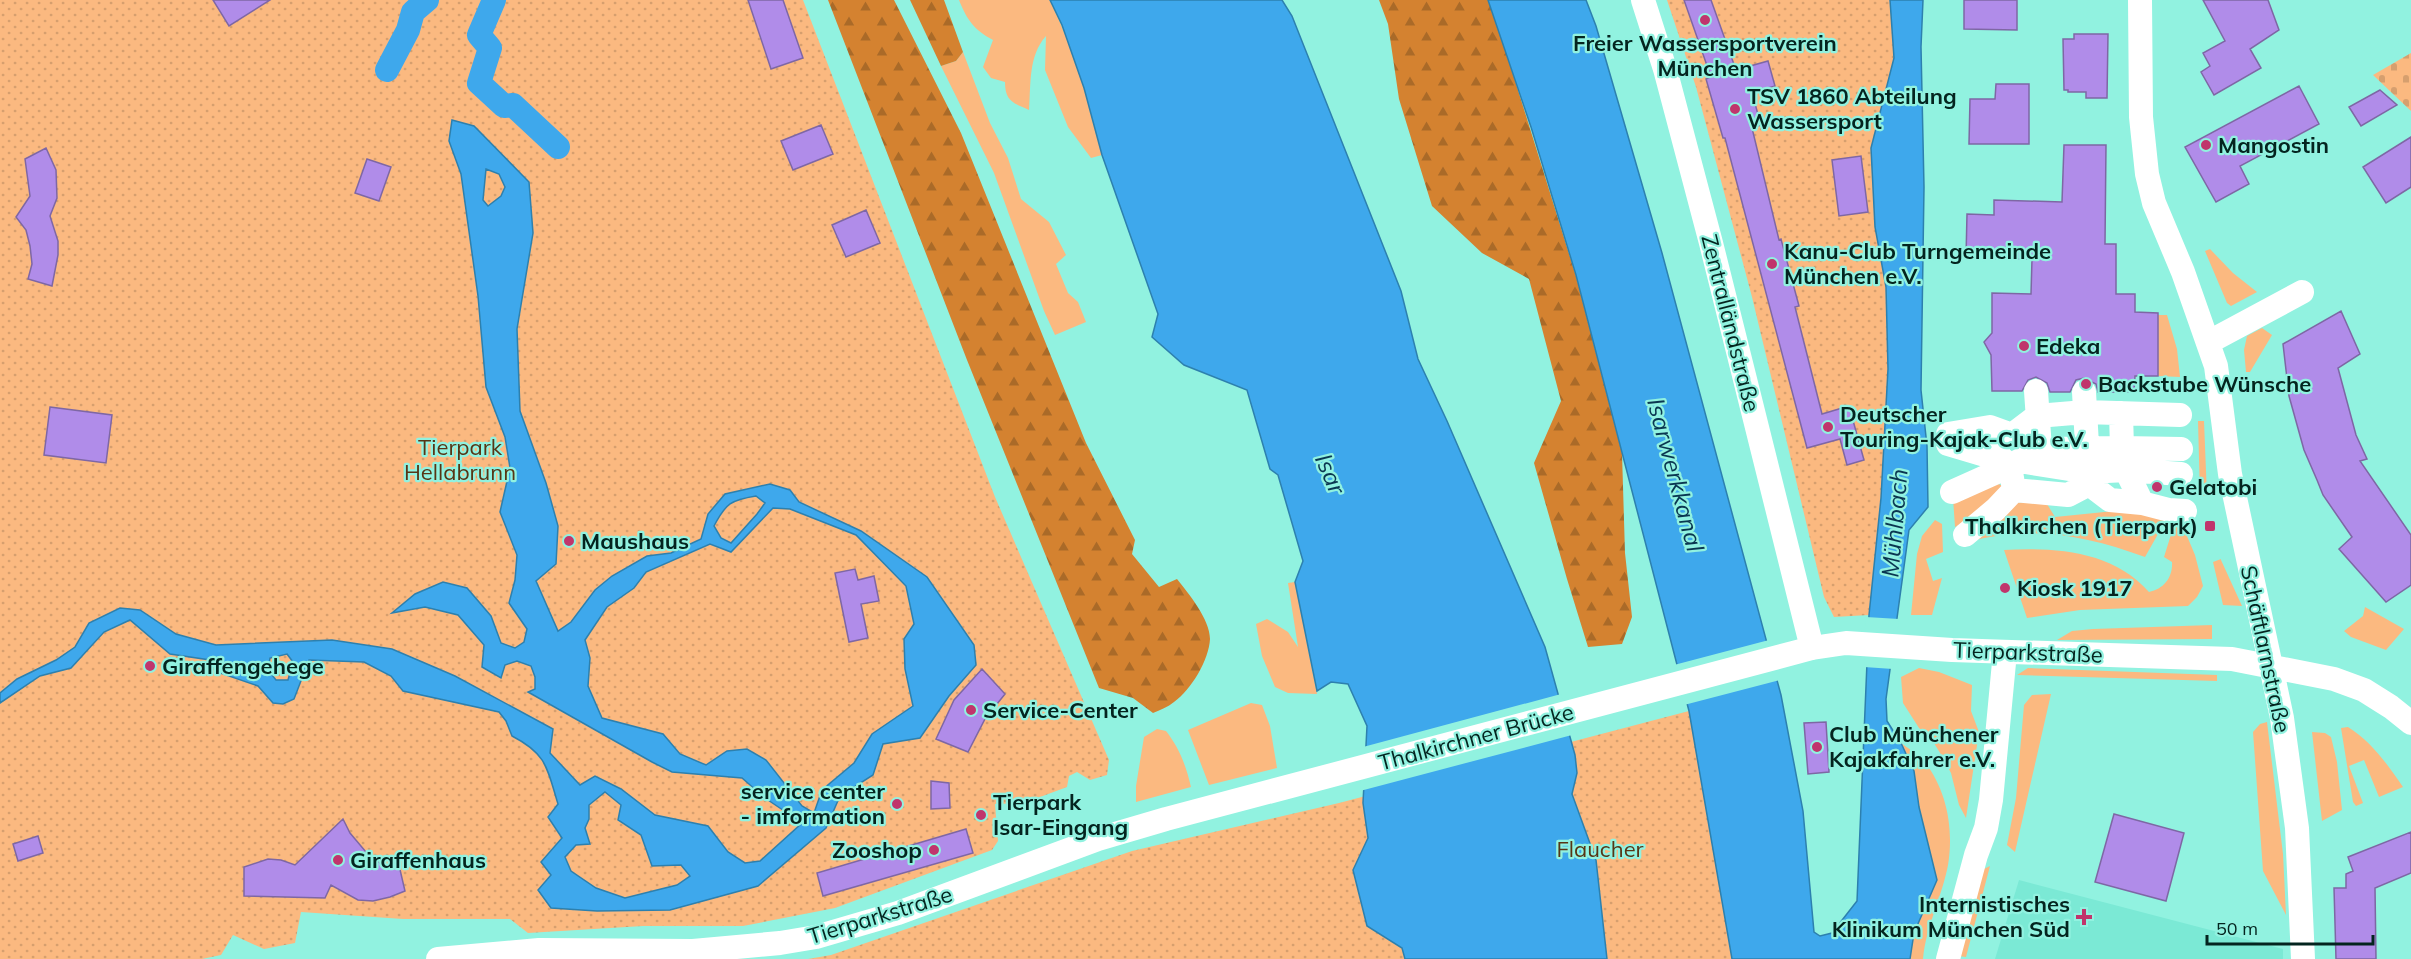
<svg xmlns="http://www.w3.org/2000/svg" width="2411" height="959" font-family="Mulish,sans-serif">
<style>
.built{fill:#7be9d5}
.grass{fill:#fbb980}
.forest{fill:url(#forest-firs)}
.cemetery{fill:url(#cemetery-stones)}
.park{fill:url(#park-dots)}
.water{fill:#3ea8ec;stroke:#2d80ae;stroke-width:1.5;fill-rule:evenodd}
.pier{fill:#91f2e0}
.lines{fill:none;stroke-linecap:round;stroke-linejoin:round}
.canal{stroke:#3ea8ec;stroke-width:24}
.building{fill:#b08ce9;stroke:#7e67a4;stroke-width:1.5}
.minor{stroke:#fff;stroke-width:24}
.poi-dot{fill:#c0356c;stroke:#91f2e0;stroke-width:2}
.labels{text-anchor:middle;stroke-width:4.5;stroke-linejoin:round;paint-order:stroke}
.poi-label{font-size:22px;font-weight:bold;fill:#04241f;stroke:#91f2e0;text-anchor:start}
.street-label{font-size:22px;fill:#04241f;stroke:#91f2e0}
.park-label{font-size:22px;fill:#573515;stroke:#91f2e0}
.water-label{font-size:24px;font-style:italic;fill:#0a3651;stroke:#91f2e0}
</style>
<defs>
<pattern id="forest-firs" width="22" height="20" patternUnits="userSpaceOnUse" patternTransform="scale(1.5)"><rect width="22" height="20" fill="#d48230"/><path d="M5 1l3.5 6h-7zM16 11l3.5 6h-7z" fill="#aa6a28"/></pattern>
<pattern id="cemetery-stones" width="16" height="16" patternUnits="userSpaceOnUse" patternTransform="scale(1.5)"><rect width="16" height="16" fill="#fbb980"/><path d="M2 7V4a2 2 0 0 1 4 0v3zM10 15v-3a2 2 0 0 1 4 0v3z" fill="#d69f6e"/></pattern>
<pattern id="park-dots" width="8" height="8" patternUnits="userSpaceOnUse" patternTransform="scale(1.5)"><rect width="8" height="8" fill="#fbb980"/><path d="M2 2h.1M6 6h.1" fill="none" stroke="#d69f6e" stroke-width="1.8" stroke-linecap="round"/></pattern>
</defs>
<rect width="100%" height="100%" fill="#91f2e0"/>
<path class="built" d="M 2019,880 L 2283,949 L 2283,959 L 1995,959 Z"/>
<path class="grass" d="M 959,0 L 1050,0 C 1073,49 1091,102 1102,155 L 1091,158 L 1068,127 L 1045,70 L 1046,36 C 1028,56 1031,85 1029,110 C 1013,103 1005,101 1005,82 L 991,78 L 983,67 L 993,40 C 974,30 967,20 959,0 Z
M 963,52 L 990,123 L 1008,158 L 1021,199 L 1049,222 L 1066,255 L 1056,264 L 1068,293 L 1078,302 L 1086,322 L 1055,335 L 1044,311 L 994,173 L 941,66 L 956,61 Z
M 2210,249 L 2233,273 L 2257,292 L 2231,306 L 2227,303 L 2205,251 Z
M 2158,315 L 2167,315 L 2177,349 L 2180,377 L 2158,376 Z
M 2262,328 L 2272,335 L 2250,372 L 2246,372 L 2244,350 L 2247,336 Z
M 2198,421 L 2204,421 L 2207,496 L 2200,496 Z
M 1991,481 L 2003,486 L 1981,513 L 1955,527 L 1953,498 Z
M 2014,502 L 2047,504 L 2055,517 L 2124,510 L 2166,520 L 2145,557 C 2086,536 2034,525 1972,541 Z
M 1935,520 L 1942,524 L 1943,552 L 1926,559 L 1933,581 L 1942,578 L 1932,615 L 1911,615 L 1917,554 L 1922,536 Z
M 2174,525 L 2184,529 L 2195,555 L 2203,586 L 2197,597 L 2188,606 L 2080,610 L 2027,618 L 2004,550 C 2056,547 2113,551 2149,592 C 2164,589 2173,577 2172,562 L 2164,557 Z
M 2221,559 L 2221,560 L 2242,606 L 2223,605 L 2213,562 Z
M 1295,582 L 1317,694 L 1288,693 L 1275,687 L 1262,656 L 1256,624 L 1267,619 L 1288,632 L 1298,647 L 1288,583 Z
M 2365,607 L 2404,629 L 2386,650 L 2351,637 L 2344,631 L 2363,616 Z
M 2212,625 L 2212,639 L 2057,640 L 2072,631 L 2093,629 Z
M 1919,668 L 1939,672 L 1972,685 L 1971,711 L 1979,732 L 1966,818 L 1959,805 L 1951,773 L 1942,756 L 1932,740 L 1919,728 L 1903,703 L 1901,677 Z
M 2028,668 L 2217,675 L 2217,681 L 2017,675 Z
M 2051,694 L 2015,852 L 2007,845 L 2016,798 L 2024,705 L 2032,695 Z
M 1251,703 L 1262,705 L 1270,726 L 1277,768 L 1209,785 L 1188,730 Z
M 2267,722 L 2283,854 L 2286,915 L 2263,871 L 2253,732 L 2260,724 Z
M 2348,727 C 2371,741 2388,765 2403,787 L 2379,797 L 2364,760 L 2349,766 L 2363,803 L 2356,806 L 2353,802 L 2341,728 Z
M 1157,729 L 1166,731 C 1180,749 1186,766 1191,787 L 1136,802 L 1136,786 L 1144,737 Z
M 2312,732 L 2325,733 L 2331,737 L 2337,762 L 2342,810 L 2322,821 Z
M 1901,743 C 1908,748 1917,754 1923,760 C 1947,789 1954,829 1948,865 C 1942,897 1926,926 1923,959 L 1910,959 L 1914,933 L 1937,880 L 1919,807 L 1914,771 Z
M 1990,866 L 1966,957 L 1958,956 L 1982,870 Z"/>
<path class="forest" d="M 828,0 L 894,0 L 961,133 L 1086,443 L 1135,540 L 1132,554 L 1159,587 L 1177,579 C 1188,593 1210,619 1210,639 C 1209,660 1191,690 1174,702 C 1168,707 1160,710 1153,713 L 1133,698 L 1099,688 L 967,360 Z
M 910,0 L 944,0 L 963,52 L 956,61 L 941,66 Z
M 1379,0 L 1488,0 L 1498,26 L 1576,276 L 1622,453 L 1625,553 L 1632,617 L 1622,644 L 1588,647 L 1567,579 L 1534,463 L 1561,401 L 1529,279 L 1482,253 L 1432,206 L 1399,99 L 1388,24 Z"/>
<path class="cemetery" d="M 2411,53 L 2411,111 L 2373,75 Z"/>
<path class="park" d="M 0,0 L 803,0 L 995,497 L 1109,760 L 1107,775 L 1090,780 L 1077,772 L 1069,776 L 1067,787 L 1024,803 L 995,804 L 998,841 L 992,850 L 835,908 L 743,926 L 643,926 L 528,933 L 510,919 L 403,919 L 301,912 L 295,943 L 264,949 L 233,935 L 221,955 L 202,959 L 0,959 Z
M 1667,0 L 1890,0 L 1894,58 L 1871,148 L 1875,227 L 1886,287 L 1888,369 L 1881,498 L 1869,615 L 1834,617 L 1824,597 L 1752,297 L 1696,87 Z
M 1689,711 L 1732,959 L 808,959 L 831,955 L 1132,851 L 1339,803 Z"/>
<path class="water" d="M 1050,0 L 1282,0 L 1292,16 L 1401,291 L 1418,359 L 1447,421 L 1545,647 L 1575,755 L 1577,773 L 1572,794 L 1596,860 L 1607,959 L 1405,959 L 1402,948 L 1367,926 L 1353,870 L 1368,838 L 1363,803 L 1367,726 L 1348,684 L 1331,682 L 1317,691 L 1295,582 L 1303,561 L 1278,475 L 1270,469 L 1247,390 L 1184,365 L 1152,337 L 1158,314 L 1102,155 L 1084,88 L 1062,25 Z
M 1488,0 L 1586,0 L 1596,26 L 1662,253 L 1781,695 L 1803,811 L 1814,932 L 1820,936 L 1832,933 L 1857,901 L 1869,615 L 1881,498 L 1888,369 L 1886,287 L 1875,227 L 1871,148 L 1894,58 L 1890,0 L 1923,0 L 1921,47 L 1924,187 L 1921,390 L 1927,446 L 1928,507 L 1909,530 L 1886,699 L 1887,721 L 1901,743 L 1914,771 L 1919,807 L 1937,880 L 1914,933 L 1910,959 L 1732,959 L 1689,711 L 1576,275 L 1531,127 Z
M 452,120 L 474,126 L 529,182 L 533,233 L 517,329 L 520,411 L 546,483 L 558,526 L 556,564 L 536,581 L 558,631 L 571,622 L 595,590 L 612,576 L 647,556 L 671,553 L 701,539 L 708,514 L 725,494 L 770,484 L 790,490 L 799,502 L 861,531 L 927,577 L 974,645 L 976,665 L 949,696 L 920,738 L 883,744 L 873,775 L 840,796 L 826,828 L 758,886 L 670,910 L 597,911 L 551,908 L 538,890 L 551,875 L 541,862 L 562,838 L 548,817 L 558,804 C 547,768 547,754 512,736 L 506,721 L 499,712 L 403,691 L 391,676 L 364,662 L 309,660 L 294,699 L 283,704 L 273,703 L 258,686 L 217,672 L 210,660 L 170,654 L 130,620 L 104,632 L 71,668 L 40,676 L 0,703 L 0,693 L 17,679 L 56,660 L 75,647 L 89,623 L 120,608 L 140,610 L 176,634 L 216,645 L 332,640 L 392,649 L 455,676 L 553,729 L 550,753 L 580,785 L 595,776 L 621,789 L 655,815 L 708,826 L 728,852 L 745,863 L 760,861 L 802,823 L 765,798 L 742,778 L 672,772 L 652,762 L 528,692 L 535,689 L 535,677 L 531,666 L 517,661 L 505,665 L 501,678 L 482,667 L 484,645 L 458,615 L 425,607 L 392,613 L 415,594 L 443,582 L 467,588 L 491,616 L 501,643 L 515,648 L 524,642 L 527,629 L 509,603 L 515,580 L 517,555 L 500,512 L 510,468 L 505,437 L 486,387 L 478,296 L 461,174 L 449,141 ZM 486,169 L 499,174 L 505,187 L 501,196 L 488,206 L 483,200 ZM 756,496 L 765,503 L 757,514 L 731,543 L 721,538 L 714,526 C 726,503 731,500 756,496 ZM 773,508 L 790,509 L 856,535 L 906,586 L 914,624 L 904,639 L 905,669 L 913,706 L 872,734 L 854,763 L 822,790 L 814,813 L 802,806 L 766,760 L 747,749 L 727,751 L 706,765 L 680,754 L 663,734 L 602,718 L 588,686 L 590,658 L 585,640 L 607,607 L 634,588 L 646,572 L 710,544 L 731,552 ZM 287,654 L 293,662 L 288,680 L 276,680 L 268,670 L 270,658 ZM 605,792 L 621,805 L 618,820 L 641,835 L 652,866 L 681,865 L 690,876 L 677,885 L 625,898 L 596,888 L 571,871 L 565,857 L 576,845 L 590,844 L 585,828 L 589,819 L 589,805 Z"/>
<path class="pier" d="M 1866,617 L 1899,619 L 1893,669 L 1864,667 Z
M 1769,640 L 1780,680 L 1684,705 L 1674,665 Z
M 1561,694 L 1572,735 L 1360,791 L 1363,747 Z"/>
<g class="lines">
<path class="canal" d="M 494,0 L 479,35 L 490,48 L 479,83 L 504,106 L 513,105 L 558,147
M 387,70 L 408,30 L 413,12 L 427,0"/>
</g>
<path class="building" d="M 213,0 L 270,0 L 229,26 Z
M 748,0 L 783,0 L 803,58 L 771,69 Z
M 1684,0 L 1711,0 L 1736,70 L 1768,61 L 1775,86 L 1752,93 L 1761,125 L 1752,128 L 1779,240 L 1781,239 L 1799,306 L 1795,307 L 1822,414 L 1849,406 L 1864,460 L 1847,465 L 1840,439 L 1807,448 L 1725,138 L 1723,138 L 1706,79 L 1711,77 Z
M 1964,0 L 2017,0 L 2017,30 L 1964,29 Z
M 2203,0 L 2268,0 L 2279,30 L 2250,49 L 2261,68 L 2214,95 L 2201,72 L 2210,66 L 2203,53 L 2225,41 Z
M 2074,34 L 2108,34 L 2107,98 L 2086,98 L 2086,92 L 2068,92 L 2068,90 L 2064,90 L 2063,39 L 2074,39 Z
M 1996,84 L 2029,84 L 2029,144 L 1969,144 L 1970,99 L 1995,99 Z
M 2299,86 L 2319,124 L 2240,166 L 2249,184 L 2216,202 L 2185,147 Z
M 2380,90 L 2397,105 L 2361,126 L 2349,107 Z
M 821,125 L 833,154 L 793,170 L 781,141 Z
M 2411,137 L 2411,187 L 2386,203 L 2363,167 Z
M 2064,145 L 2106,145 L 2105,244 L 2116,244 L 2116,294 L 2135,294 L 2135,312 L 2158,313 L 2158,376 L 2135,376 L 2134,392 L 2098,392 L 2096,384 L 2084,378 L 2076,380 L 2070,392 L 2050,392 L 2047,383 L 2036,377 L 2028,380 L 2022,391 L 1992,391 L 1991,355 L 1984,342 L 1992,333 L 1992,293 L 2031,294 L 2032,259 L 1966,258 L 1967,214 L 1994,215 L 1994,200 L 2062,202 Z
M 46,148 L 56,170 L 57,198 L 50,216 L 58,241 L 58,255 L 52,286 L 28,279 L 32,264 L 30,246 L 26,230 L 16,217 L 30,196 L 25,159 Z
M 1861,156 L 1868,212 L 1839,216 L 1832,160 Z
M 367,159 L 391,167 L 379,201 L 355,193 Z
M 866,210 L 880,243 L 846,257 L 832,225 Z
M 2341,311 L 2360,354 L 2338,368 L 2356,435 L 2367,459 L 2360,461 L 2411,535 L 2411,585 L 2386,602 L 2339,549 L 2352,537 L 2323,495 L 2317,480 L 2304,450 L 2289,396 L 2283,344 Z
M 50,407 L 112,415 L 106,463 L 44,455 Z
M 855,569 L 858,580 L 874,576 L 879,601 L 861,604 L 868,638 L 849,642 L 835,573 Z
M 982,669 L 1005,694 L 985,719 L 968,752 L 936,739 L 954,700 Z
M 1826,722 L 1829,772 L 1808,774 L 1804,723 Z
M 931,781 L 949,783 L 950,808 L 931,809 Z
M 2114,814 L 2184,833 L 2166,901 L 2095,882 Z
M 343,819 L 350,833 L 366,852 L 386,868 L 398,861 L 405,891 L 390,897 L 373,901 L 358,900 L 331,885 L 325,898 L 244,896 L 244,867 L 268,859 L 281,860 L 295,865 Z
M 966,829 L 973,853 L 823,896 L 817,873 Z
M 2411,832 L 2411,873 L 2375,888 L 2376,959 L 2336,959 L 2334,888 L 2346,888 L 2346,874 L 2353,871 L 2348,857 Z
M 38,836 L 43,853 L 18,861 L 13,844 Z"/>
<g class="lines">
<path class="minor" d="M 1643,0 L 1665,69 L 1711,243 L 1812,648
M 2140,0 L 2141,117 L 2147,174 L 2154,203 L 2183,272 L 2216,366 L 2230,474 L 2282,718 L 2297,828 L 2303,959
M 2209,342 L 2302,292
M 2084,392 L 2088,463
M 2121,413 L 2122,448 L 2181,449
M 1948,434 L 1990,427 L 2012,435 L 2037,416 L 2085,412 L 2180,415
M 1948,444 L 1985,455 L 1996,453 L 2010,466 L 1952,492
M 2040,449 L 2122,448 L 2126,470 L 2142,503 L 2169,510 L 2185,511
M 2019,461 L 2088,472 L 2126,470 L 2181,474
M 2014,490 L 2068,495 L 2089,484 L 2110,500 L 2142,503
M 1965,535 L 1996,509 L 2014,490 L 2010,466 L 2040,449 L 2036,391
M 438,959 L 539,950 L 693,951 L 780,943 L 816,937 L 898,913 L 1098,839 L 1166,819 L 1812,648 L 1846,643 L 1952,650 L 2232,659 L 2334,679 L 2364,690 L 2391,707 L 2411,723
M 1948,959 L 1976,855 L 1986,828 L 1991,800 L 2005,652"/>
</g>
<g class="poi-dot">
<circle cx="1705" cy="20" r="6"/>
<circle cx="1735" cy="109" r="6"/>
<circle cx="2206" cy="145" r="6"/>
<circle cx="1772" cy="264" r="6"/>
<circle cx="2024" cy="346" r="6"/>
<circle cx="2086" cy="384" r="6"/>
<circle cx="1828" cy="427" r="6"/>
<circle cx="2157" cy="487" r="6"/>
<rect x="2204" y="520" width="12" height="12" rx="3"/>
<circle cx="569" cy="541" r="6"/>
<circle cx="2005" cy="588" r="6"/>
<circle cx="150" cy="666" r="6"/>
<circle cx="971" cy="710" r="6"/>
<circle cx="1817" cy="747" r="6"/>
<circle cx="897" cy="804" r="6"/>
<circle cx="981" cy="815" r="6"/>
<circle cx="934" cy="850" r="6"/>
<circle cx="338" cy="860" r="6"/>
<path d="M2081 908h6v6h6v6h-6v6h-6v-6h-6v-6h6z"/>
</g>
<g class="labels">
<g class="poi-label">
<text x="1705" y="51" text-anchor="middle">Freier Wassersportverein<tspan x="1705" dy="25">München</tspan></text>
<text x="1747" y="104">TSV 1860 Abteilung<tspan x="1747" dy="25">Wassersport</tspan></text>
<text x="2218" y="153">Mangostin</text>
<text x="1784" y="259">Kanu-Club Turngemeinde<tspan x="1784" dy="25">München e.V.</tspan></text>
<text x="2036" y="354">Edeka</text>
<text x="2098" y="392">Backstube Wünsche</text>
<text x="1840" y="422">Deutscher<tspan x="1840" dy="25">Touring-Kajak-Club e.V.</tspan></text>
<text x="2169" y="495">Gelatobi</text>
<text x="2198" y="534" text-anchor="end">Thalkirchen (Tierpark)</text>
<text x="581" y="549">Maushaus</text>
<text x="2017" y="596">Kiosk 1917</text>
<text x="162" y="674">Giraffengehege</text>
<text x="983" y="718">Service-Center</text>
<text x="1829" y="742">Club Münchener<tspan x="1829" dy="25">Kajakfahrer e.V.</tspan></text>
<text x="885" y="799" text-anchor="end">service center<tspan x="885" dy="25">- imformation</tspan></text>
<text x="993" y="810">Tierpark<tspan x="993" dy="25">Isar-Eingang</tspan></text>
<text x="922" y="858" text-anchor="end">Zooshop</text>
<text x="350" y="868">Giraffenhaus</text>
<text x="2070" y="912" text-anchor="end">Internistisches<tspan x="2070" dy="25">Klinikum München Süd</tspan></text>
</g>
<g class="street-label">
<text transform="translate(1731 323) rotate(76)" y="8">Zentralländstraße</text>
<text transform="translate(2266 649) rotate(78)" y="8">Schäftlarnstraße</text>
<text transform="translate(2028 652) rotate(2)" y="8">Tierparkstraße</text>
<text transform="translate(1476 737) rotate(-15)" y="8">Thalkirchner Brücke</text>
<text transform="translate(880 915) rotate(-17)" y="8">Tierparkstraße</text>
</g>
<g class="park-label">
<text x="460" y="455">Tierpark<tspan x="460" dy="25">Hellabrunn</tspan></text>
<text x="1600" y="857">Flaucher</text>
</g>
<g class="water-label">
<text transform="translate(1330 474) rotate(67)" y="8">Isar</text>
<text transform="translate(1675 475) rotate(75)" y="8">Isarwerkkanal</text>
<text transform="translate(1895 523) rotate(-85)" y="8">Mühlbach</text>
</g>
</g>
<path d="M2207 935v9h166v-9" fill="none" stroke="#04241f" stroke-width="3"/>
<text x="2216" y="935" font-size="18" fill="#04241f" stroke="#91f2e0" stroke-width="4.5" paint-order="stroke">50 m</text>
</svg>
